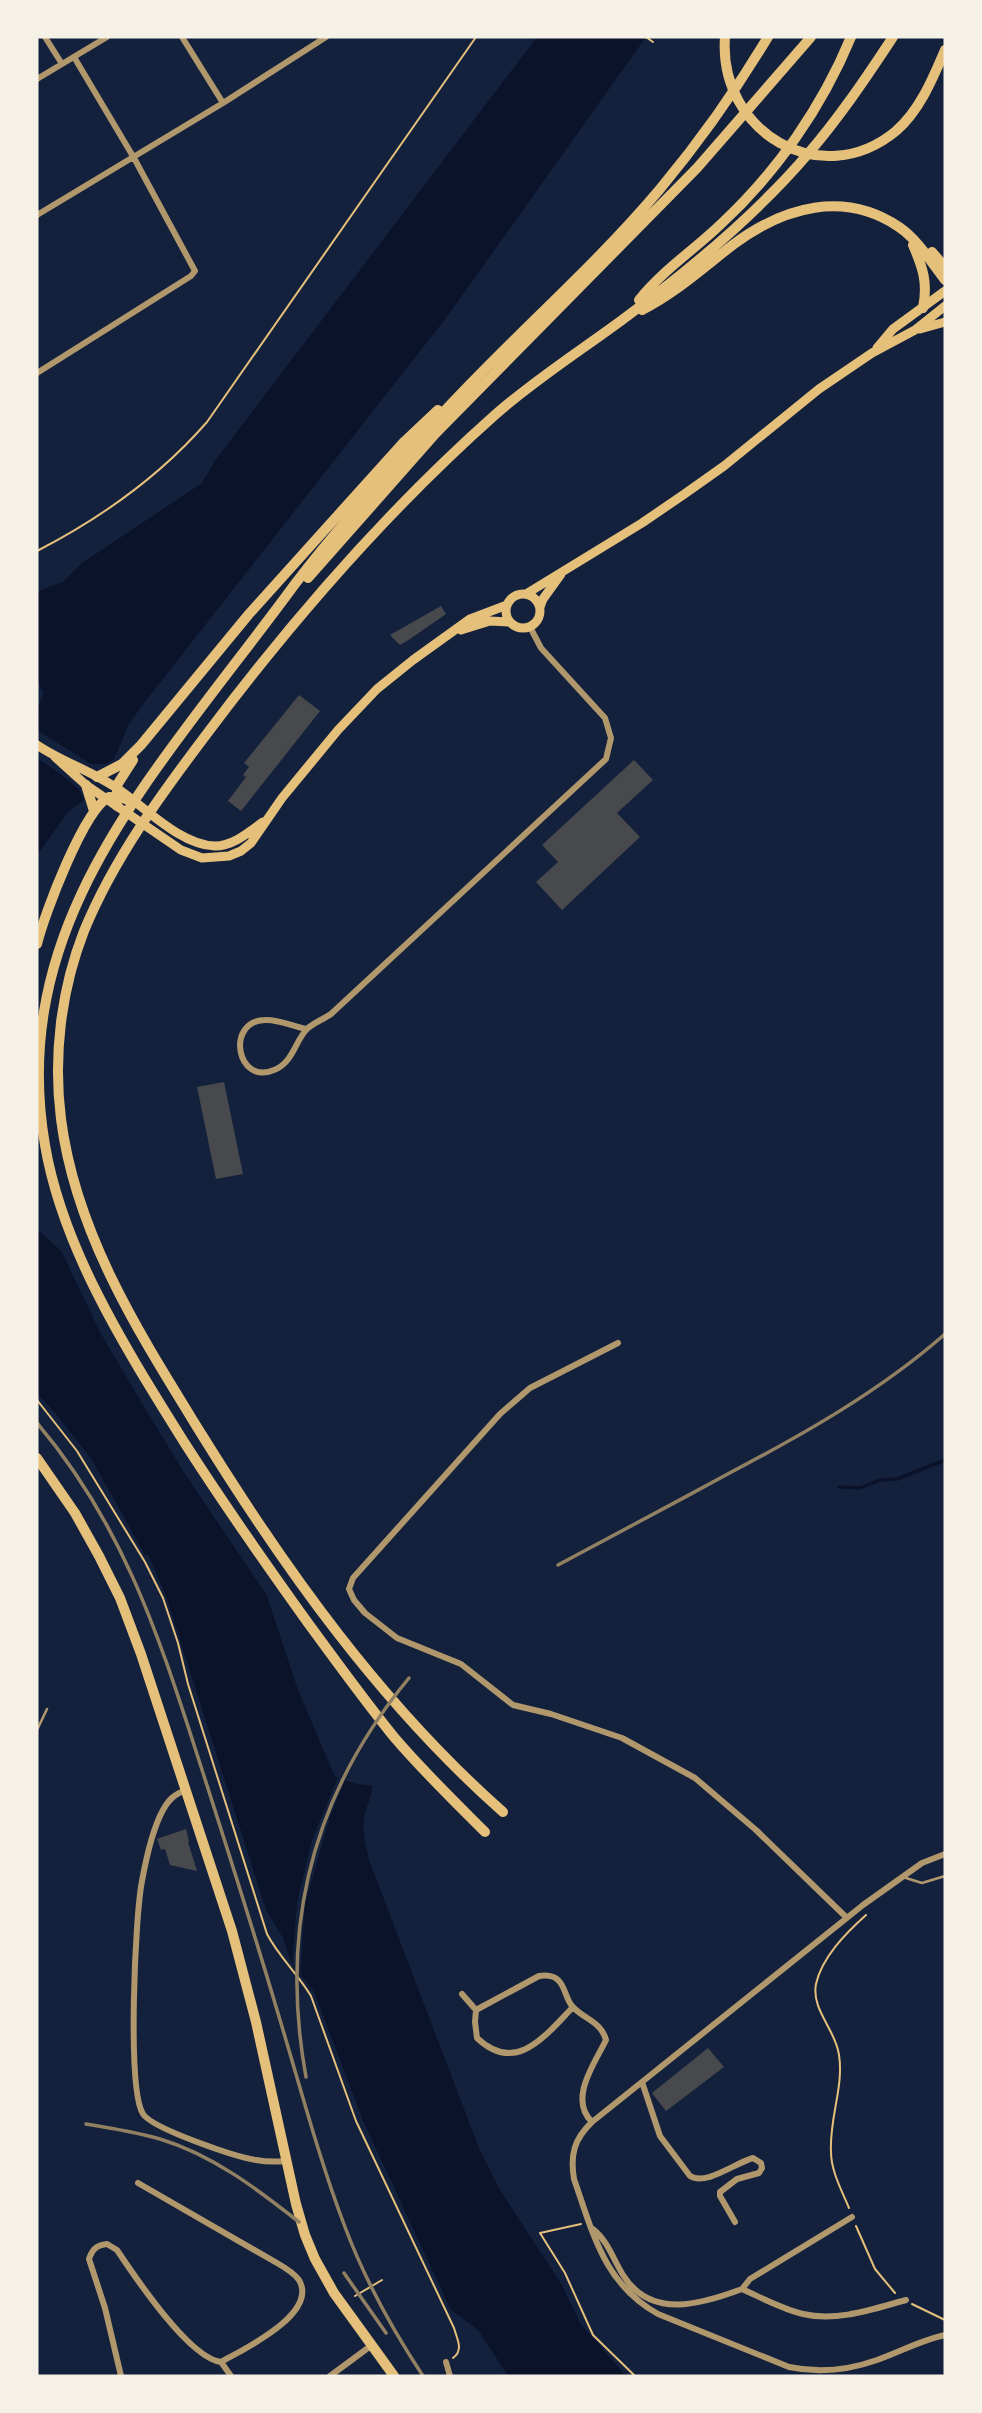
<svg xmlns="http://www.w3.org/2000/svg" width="982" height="2413" font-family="Montserrat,sans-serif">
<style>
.water{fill:#0b132b}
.pier{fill:#14213d}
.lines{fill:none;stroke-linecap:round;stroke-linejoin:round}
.stream{stroke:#0b132b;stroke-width:3.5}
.building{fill:#48494c}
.path{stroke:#e5c07b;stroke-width:2}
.service{stroke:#b1986c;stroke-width:2.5}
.minor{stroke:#b1986c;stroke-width:6}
.secondary{stroke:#e5c07b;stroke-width:9}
.primary{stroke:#e5c07b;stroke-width:10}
.motorway{stroke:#e5c07b;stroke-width:10}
.rail{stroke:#918062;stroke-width:3.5}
</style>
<rect width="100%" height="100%" fill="#14213d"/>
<path class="water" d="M 537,37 L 646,37 L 446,318 L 144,703 L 129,724 L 103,785 L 68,812 L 37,855 L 37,709 L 44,693 L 37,680 L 37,592 L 64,581 L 82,563 L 202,483 L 214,462 Z
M 37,1229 L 127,1310 L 269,1553 L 267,1596 L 298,1690 L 335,1777 L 353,1783 L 372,1786 C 372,1797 367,1804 365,1814 C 361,1829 366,1845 369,1860 L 479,2148 L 500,2190 L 562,2285 L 580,2323 L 626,2376 L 508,2376 L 478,2330 L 451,2310 L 364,2123 L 314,1992 L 291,1962 L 283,1938 L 266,1910 L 167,1599 L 148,1554 L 145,1555 L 92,1460 L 56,1414 L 37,1393 Z"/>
<path class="pier" d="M 37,730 L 91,764 L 106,764 L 118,758 L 106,787 L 85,803 L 80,791 L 70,781 L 37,758 Z
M 59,1246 L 130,1308 L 206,1421 L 272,1552 L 270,1595 L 272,1603 L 185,1474 L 140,1400 L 100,1332 Z
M 339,1775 L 346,1777 L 330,1817 L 305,1904 L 300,1980 L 292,1968 L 297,1903 L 312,1840 Z"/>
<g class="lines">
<path class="stream" d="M 839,1487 L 860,1488 L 880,1480 L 897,1479 L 945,1460"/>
</g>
<path class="building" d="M 441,606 L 446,614 L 410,639 L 400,645 L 390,635 Z
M 299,695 L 320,711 L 241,811 L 228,801 L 246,777 L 243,775 L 249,767 L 244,763 Z
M 634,760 L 653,780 L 617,813 L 640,837 L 562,910 L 536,882 L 558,862 L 542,845 Z
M 224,1082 L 243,1174 L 216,1179 L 197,1087 Z
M 186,1829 L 189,1841 L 188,1842 L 197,1871 L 170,1865 L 165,1849 L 161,1850 L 157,1839 Z
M 708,2048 L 724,2067 L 666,2111 L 652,2093 Z"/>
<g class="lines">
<path class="path" d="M 646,37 L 653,42
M 37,551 C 101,518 160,476 207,422 L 476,37
M 37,1400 L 77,1451 L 145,1562 L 163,1598 L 178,1643 L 188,1684 L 267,1934 C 279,1957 298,1974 311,1996 L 356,2121 L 454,2328 C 457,2339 464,2350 453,2358
M 849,2208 C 842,2191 831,2171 831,2152 C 829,2119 844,2087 839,2055 C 836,2030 811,2010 816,1984 C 822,1957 846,1933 866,1915
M 581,2224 L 540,2233 L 565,2273 L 593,2335 L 635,2376
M 856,2226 L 875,2269 L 895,2293
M 355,2296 L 382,2280
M 912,2304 L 945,2320"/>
<path class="service" d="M 37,1730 L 47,1709
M 906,1878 L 922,1883 L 945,1876"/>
<path class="minor" d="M 45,37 L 62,64
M 182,37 L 223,103
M 37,79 L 107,37
M 37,215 L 223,103 L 326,37
M 37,373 L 191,276 L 195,271 L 134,158 L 74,57
M 307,1029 C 293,1027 279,1019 265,1020 C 225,1021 237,1086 274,1070 C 293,1063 295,1041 307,1029 C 313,1023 324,1019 331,1014 L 606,759 L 611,738 L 605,718 L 541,648 L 530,627
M 618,1343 L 530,1388 L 500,1414 L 353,1578 L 349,1589 L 354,1600 L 365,1613 L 397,1638 L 461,1664 L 513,1705 L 551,1714 L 622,1738 L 695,1778 L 756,1830 L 847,1918
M 186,1790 C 175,1794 169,1799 163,1810 C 152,1830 146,1859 142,1881 C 135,1916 127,2089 143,2114 C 153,2129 236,2157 256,2160 C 266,2162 276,2162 287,2161
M 945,1854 L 922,1863 L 863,1905 L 592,2122 C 574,2139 570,2155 574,2179 C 593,2233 604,2284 658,2314 L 789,2367 C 818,2373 849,2370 877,2360 C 900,2352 921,2340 945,2335
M 462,1994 L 476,2010 L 539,1976 C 546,1975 554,1975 559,1981 C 565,1987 566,1999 572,2006 C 583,2019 601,2021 606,2040 C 595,2063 568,2099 592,2122
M 476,2010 L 475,2022 L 477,2038 C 516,2075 545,2036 573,2007
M 642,2082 L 660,2136 L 690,2176 C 706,2186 735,2163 753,2158 L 761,2163 L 762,2168 L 759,2173 L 737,2179 L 720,2192 L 720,2196 L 735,2222
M 138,2183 L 277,2263 C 284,2267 294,2273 299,2280 C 319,2314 242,2350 221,2362
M 593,2229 C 608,2241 613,2259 623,2275 C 651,2320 702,2304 742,2289 C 762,2298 782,2309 803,2314 C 837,2322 873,2309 906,2300
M 742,2289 L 750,2279 L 852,2217
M 446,2362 L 450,2376
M 121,2376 L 105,2308 L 89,2259 C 92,2250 96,2245 107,2244 L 117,2250 C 135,2277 189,2358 221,2362 L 231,2376
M 330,2376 L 372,2345"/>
<path class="secondary" d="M 920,329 L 945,322
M 877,348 L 893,329 L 945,291
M506 611a17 17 0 1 1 34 0a17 17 0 1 1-34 0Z
M 526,594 L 642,523 L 683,495 L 724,466 L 819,389 L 872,353 L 915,330 L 945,306
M 540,607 L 543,599 L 561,574
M 461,630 L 490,621 L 509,622
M 37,745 C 62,762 92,771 118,789 C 145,807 180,845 215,846 C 233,846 249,832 263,822
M 55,757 L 86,785 L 181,850 L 202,858 L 229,856 L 241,851 L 251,843 L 282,798 L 338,730 L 377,689 L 413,660 L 470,619 L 507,605"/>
<path class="primary" d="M 37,1458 L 75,1513 L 99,1556 L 120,1598 L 141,1654 L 232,1931 L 256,2022 L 296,2204 L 305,2235 L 315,2259 L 334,2293 L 394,2376"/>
<path class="motorway" d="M 725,37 C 718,132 821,193 896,131 C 920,110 933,78 945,50
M 913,245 C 923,268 928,283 923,308
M 932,252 L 945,267
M 639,300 C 663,270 694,250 721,224 C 777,172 822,107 851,37
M 642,310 C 677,292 704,267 734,244 C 784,207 844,190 899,227 C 918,240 931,262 945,280
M 308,578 L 436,433 L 697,168 L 811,37
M 97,777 L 122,764 L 141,745 L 249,614 L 402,444 L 438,410
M 86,785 L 94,811
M 117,806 L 117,785 L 133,760
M 37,944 C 44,915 84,809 109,797 L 123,798 L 132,802
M 503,1812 C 382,1705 287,1572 202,1435 C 141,1336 76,1236 61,1119 C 53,1056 61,990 84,931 C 114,858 162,793 209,731 C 294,618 390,508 496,414 C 536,379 580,351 622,320 C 687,272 754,217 807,155 C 839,118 866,78 893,37
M 485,1832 C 454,1801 422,1770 394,1737 C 364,1700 336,1661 308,1623 C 265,1563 223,1503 184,1442 C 128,1352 63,1251 45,1145 C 11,948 124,809 236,662 C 256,636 276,610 295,584 C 339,526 390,471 439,417 C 510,339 592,270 660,189 C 700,141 736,90 768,37"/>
<path class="rail" d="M 37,1423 C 120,1521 156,1627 195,1748 C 223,1835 251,1922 277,2010 C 299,2082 318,2156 345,2227 C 365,2280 392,2329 423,2376
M 558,1565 C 614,1535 669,1506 724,1476 C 802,1435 879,1392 945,1334
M 306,2077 C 279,1929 312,1795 409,1678
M 86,2124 C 111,2128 136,2132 160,2139 C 213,2155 257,2189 299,2222
M 344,2273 L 386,2333"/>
</g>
<rect width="982" height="2413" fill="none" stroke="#f6f1e7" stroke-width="77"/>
</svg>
